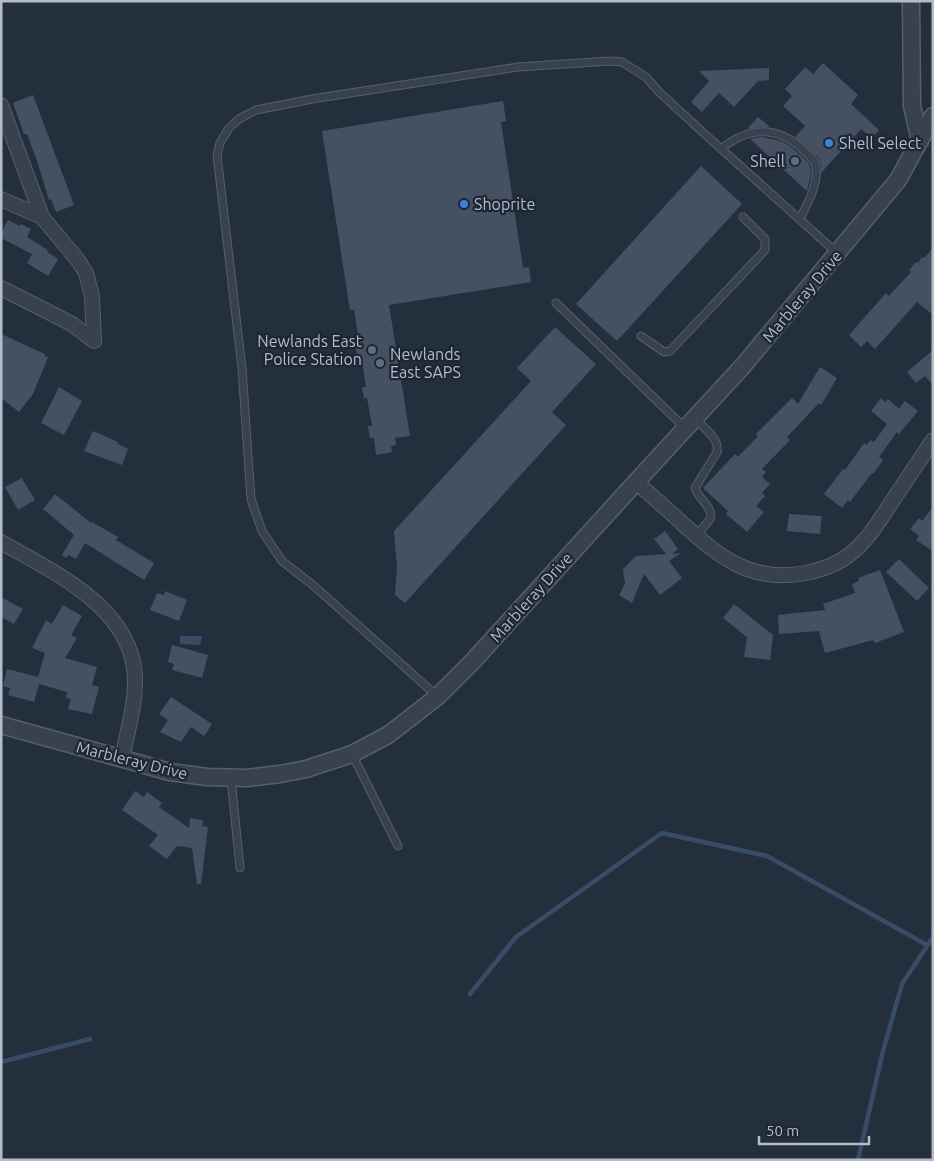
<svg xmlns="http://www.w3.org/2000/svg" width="934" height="1161" font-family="Ubuntu,sans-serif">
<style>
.water{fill:#394c67}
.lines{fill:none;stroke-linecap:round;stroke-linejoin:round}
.stream{stroke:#394c67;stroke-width:4.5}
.building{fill:#455162}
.service-casing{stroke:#565f6c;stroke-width:9}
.minor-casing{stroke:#565f6c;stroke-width:16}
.tertiary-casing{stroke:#565f6c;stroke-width:19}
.service{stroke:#38414e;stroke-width:7}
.minor{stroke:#38414e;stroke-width:14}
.tertiary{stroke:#38414e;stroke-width:16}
.shop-dot{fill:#3f7fe0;stroke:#1d2633;stroke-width:2}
.service-dot{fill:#5c6f8a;stroke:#1d2633;stroke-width:2}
.labels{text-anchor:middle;stroke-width:4.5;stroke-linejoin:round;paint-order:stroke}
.poi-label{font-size:16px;fill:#b4bcc9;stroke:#1d2633;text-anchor:start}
.street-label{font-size:16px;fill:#b4bcc9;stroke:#1d2633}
</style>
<rect width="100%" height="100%" fill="#242f3e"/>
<path class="water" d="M 180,636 L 202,636 L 200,645 L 180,644 Z"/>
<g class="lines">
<path class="stream" d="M 470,994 L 516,937 L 662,833 L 767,856 L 927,945
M 1,1062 L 90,1039
M 858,1160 L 883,1051 L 902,984 L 933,937"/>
</g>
<path class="building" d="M 823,63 L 858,95 L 851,104 L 879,130 L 872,138 L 861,129 L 821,173 L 821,165 L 818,157 L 795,137 L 805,126 L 783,106 L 792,96 L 785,89 L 805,67 L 813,74 Z
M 769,68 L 769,80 L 758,81 L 734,107 L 719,93 L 702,112 L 691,102 L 709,81 L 699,71 Z
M 33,95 L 74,205 L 56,212 L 51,199 L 49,200 L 37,161 L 27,134 L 24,134 L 13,103 Z
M 503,101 L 506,121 L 501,122 L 523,268 L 529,267 L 531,282 L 389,305 L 410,436 L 395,438 L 396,445 L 391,446 L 392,452 L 376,455 L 374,438 L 370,438 L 368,426 L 372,426 L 367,398 L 364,398 L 362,387 L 366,387 L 361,356 L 357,357 L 355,342 L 359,341 L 354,310 L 350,310 L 322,131 Z
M 758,117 L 770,127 L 762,127 L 747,129 Z
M 762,137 L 781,141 L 790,146 L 808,162 L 810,167 L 811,174 L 807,191 L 750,139 Z
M 701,166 L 742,204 L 617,341 L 576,304 Z
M 8,220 L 20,226 L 21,224 L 31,229 L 27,237 L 48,250 L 47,252 L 58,259 L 48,276 L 27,263 L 32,254 L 1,238 L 1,233 Z
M 933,248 L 933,315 L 917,302 L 875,349 L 867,341 L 861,347 L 849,335 L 886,293 L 889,296 L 911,272 L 909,270 L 916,262 L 918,263 L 922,257 L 924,258 Z
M 555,327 L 596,364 L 552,412 L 566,425 L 405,603 L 395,595 L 397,567 L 394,531 L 531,381 L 517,368 Z
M 1,334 L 45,354 L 44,356 L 48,357 L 33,394 L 19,412 L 1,398 Z
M 933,350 L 933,385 L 925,376 L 916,383 L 907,372 Z
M 820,367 L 837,378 L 821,405 L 819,403 L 787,437 L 790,440 L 762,469 L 766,472 L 762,477 L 770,484 L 762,493 L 765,496 L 756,506 L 764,512 L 747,532 L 726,514 L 728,511 L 703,488 L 735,454 L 738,457 L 758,436 L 756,434 L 792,398 L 798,404 Z
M 59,387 L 82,401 L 64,435 L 41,423 Z
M 881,398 L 885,402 L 888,399 L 899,409 L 905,401 L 918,411 L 899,434 L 897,432 L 879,457 L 883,460 L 873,474 L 872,473 L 850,502 L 848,500 L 842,508 L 824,494 L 843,469 L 845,470 L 864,443 L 867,445 L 870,440 L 874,442 L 887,424 L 871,411 Z
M 93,431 L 118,442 L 118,444 L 128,449 L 122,465 L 84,451 Z
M 22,478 L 35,500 L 18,510 L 5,487 Z
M 55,494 L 91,523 L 92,522 L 118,537 L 116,540 L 154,563 L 144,580 L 85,543 L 76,559 L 69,555 L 66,558 L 62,555 L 74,535 L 43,509 Z
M 933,507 L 933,551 L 916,540 L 919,536 L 910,529 L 919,518 L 922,521 Z
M 789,514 L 822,516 L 820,534 L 787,531 Z
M 665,531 L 678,549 L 672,554 L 681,553 L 669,561 L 682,578 L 660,595 L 644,574 L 632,603 L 619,595 L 625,584 L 623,569 L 636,556 L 666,554 L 654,539 Z
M 899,559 L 929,588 L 917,601 L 886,572 Z
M 880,570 L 904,632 L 875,643 L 873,640 L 825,653 L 819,631 L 779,634 L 778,615 L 825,610 L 823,604 L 855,593 L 852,584 L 859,581 L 858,578 Z
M 165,591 L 187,600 L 179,621 L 150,610 L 157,593 L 164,595 Z
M 1,597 L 23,609 L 14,624 L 1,617 Z
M 734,604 L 773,635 L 770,660 L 744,657 L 747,637 L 723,618 Z
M 63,605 L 82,616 L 71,635 L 77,638 L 65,658 L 97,667 L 92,685 L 99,687 L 92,714 L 68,709 L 71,699 L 66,698 L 67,692 L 39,684 L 34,702 L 8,695 L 10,688 L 3,686 L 7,669 L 38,677 L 45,653 L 32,648 L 46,620 L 52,624 Z
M 172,645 L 208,655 L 202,678 L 172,670 L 174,664 L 168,662 Z
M 171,697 L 212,724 L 204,736 L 191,727 L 181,742 L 160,732 L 168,720 L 159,714 Z
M 135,791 L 144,797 L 147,792 L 162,803 L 159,807 L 189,828 L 190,818 L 203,820 L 202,826 L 208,827 L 201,884 L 197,884 L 192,848 L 177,846 L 167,859 L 149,846 L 158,835 L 122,810 Z"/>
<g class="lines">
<g class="service-casing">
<path id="service" d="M 721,149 C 748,127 777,125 803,150 C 809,155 816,161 816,168 C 818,186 807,204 800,219
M 556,303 L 685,428
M 641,336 L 664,352 L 670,351 L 765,250 L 765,239 L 743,217
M 695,419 C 703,427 720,439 717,452 L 695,488 C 696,492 698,494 701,498 C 718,518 711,518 696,535
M 437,696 L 314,586 L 282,561 L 262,531 L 251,499 L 242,368 L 217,155 L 220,143 L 229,128 L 239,119 L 256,110 L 312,99 L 518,67 L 610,61 L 622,62 L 646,77 L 659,92 L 708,137 L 837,253
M 352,754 L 398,846
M 231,778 L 240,868"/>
</g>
<g class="minor-casing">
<path id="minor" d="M 1,105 L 42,217
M 1,199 L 42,217 L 77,259 L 86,273 L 92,296 L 94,341
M 1,288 L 72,324 L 94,341
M 636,482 C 652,496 668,510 684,525 C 722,559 752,583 806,573 C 826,569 845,561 859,546 C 872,534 881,518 891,503 C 905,482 919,461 933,440
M 1,542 C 53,572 132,607 135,677 C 136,704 127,732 122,759"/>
</g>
<g class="tertiary-casing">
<path id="tertiary" d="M 911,1 L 912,106 L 920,141
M 1,725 L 170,772 L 207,777 L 247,778 L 280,774 L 306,769 L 352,754 L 388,735 L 437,697 L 474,660 L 636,482 L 742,367 L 898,180 L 933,116"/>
</g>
<use href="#service" class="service"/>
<use href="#minor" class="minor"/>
<use href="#tertiary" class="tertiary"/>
</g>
<g class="shop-dot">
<circle cx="829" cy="143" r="5"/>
<circle cx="464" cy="204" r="5"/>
</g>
<g class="service-dot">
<circle cx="795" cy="161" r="5"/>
<circle cx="372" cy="350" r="5"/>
<circle cx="380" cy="363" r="5"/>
</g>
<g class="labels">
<g class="poi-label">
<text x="839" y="149">Shell Select</text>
<text x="785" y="167" text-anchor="end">Shell</text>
<text x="474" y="210">Shoprite</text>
<text x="362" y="347" text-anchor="end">Newlands East<tspan x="362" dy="18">Police Station</tspan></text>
<text x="390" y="360">Newlands<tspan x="390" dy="18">East SAPS</tspan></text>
</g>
<g class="street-label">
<text transform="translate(802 296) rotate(-50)" y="6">Marbleray Drive</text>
<text transform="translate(531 597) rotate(-48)" y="6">Marbleray Drive</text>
<text transform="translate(132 760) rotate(14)" y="6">Marbleray Drive</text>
</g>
</g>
<rect width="934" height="1161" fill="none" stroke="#b4bcc9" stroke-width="5"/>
<path d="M759 1136v8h110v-8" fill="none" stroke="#b4bcc9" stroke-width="2.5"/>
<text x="766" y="1136" font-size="15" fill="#b4bcc9" stroke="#1d2633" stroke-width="4" paint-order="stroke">50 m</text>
</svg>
